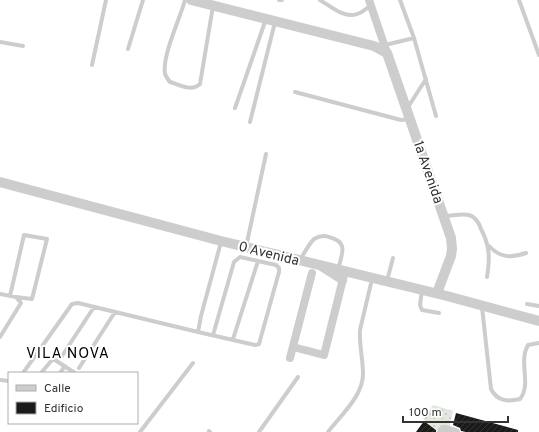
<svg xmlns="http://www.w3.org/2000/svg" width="539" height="432" font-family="Overpass,sans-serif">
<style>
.grass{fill:url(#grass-dots)}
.building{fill:url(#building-hatch)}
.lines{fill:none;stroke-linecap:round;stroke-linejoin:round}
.service{stroke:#cdcdcd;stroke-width:4}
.minor{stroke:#cdcdcd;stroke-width:8}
.tertiary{stroke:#cdcdcd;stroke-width:10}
.labels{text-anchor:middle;stroke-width:4;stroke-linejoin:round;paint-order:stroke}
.street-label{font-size:14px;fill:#333;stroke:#fff}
.neighbourhood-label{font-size:15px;letter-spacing:1px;fill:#000;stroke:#fff}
</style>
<defs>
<pattern id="grass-dots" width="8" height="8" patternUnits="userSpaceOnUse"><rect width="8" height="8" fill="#e1e8dd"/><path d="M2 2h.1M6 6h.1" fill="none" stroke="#c2c7be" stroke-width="1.8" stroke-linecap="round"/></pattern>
<pattern id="building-hatch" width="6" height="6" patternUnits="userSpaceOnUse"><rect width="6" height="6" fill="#1a1a1a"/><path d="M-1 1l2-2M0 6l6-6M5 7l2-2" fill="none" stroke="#333"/></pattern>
</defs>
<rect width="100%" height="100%" fill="#fff"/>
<path class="grass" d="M 433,405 L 453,411 L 449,428 L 439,428 L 437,430 L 423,419 Z"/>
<path class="building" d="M 456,413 L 518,430 L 518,432 L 466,432 L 461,431 L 460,428 L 453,425 Z
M 424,421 L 436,430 L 436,432 L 416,432 Z"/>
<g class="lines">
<path class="service" d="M 185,0 C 180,19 162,55 165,74 C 166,76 168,80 170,82 C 180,85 191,92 200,84 L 213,6
M 279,0 L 282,0
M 320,0 C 330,6 345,19 357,14 C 362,13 367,8 371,5
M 400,0 L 414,38
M 519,0 L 539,55
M 0,42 L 23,46
M 385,45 L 414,38 L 436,116
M 128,49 L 143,0
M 92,65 L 106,0
M 295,92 L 401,120 L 409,119
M 408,107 L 426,79
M 235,108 L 266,19
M 250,122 L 275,22
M 445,216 C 452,216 462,213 469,215 C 476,217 479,223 481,229 C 490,246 490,258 487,277
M 489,246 C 500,258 511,258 526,253
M 246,247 L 266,154
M 300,260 C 304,254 308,245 314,239 C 319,236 324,235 329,237 C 349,242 342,254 338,269
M 387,281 L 393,258
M 422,290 L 420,305 L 422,310 L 439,313
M 0,294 L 16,297 L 21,303 L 0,337
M 10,296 L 24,235 L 47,239 L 32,299 L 16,297
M 527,304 L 539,306
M 482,307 L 491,389 C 497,401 507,402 520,399 C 532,384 518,362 528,345 L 539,343
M 198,332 L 255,345 L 259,344 L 279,272 L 279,268 L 276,265 L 240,257 L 234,262 L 213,335
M 233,339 L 258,261
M 62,356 L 94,307
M 79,368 L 115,312
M 23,373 L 72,304 L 78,303 L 198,332 L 201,316 L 221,242
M 41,373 L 52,360 L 55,360 L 75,373
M 60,373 L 65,366
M 0,380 L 9,381
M 209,431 L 210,432
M 140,432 L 193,363
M 259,432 L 298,377
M 328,432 C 341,415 363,396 363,374 C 363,359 359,345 360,330 L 372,279"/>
<path class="minor" d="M 369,0 L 387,53
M 321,267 L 343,281
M 293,347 L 324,355 L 345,271
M 290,358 L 312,273
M 441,432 L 442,430 L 446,429 L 456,432"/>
<path class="tertiary" d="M 191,0 L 374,46 L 387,53 L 451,238 L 452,249 L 451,256 L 437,293
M 0,182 L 221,241 L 447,296 L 539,321"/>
</g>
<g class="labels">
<g class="street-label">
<text transform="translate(429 172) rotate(71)" y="5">1a Avenida</text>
<text transform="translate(269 253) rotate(14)" y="5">0 Avenida</text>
</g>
<g class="neighbourhood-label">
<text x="68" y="358">VILA NOVA</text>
</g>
</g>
<rect x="8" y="372" width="130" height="52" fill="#ffffff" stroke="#adadad"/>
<rect x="16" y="385" width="20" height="6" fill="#cdcdcd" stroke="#adadad"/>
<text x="44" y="392" font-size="12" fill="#333333">Calle</text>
<rect x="16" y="402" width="20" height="12" fill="#1a1a1a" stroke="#adadad"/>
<text x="44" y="412" font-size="12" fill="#333333">Edificio</text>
<path d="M403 416v6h105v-6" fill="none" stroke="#333333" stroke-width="2"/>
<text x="409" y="416" font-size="12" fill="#333333" stroke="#ffffff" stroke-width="3" paint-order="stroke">100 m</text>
</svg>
